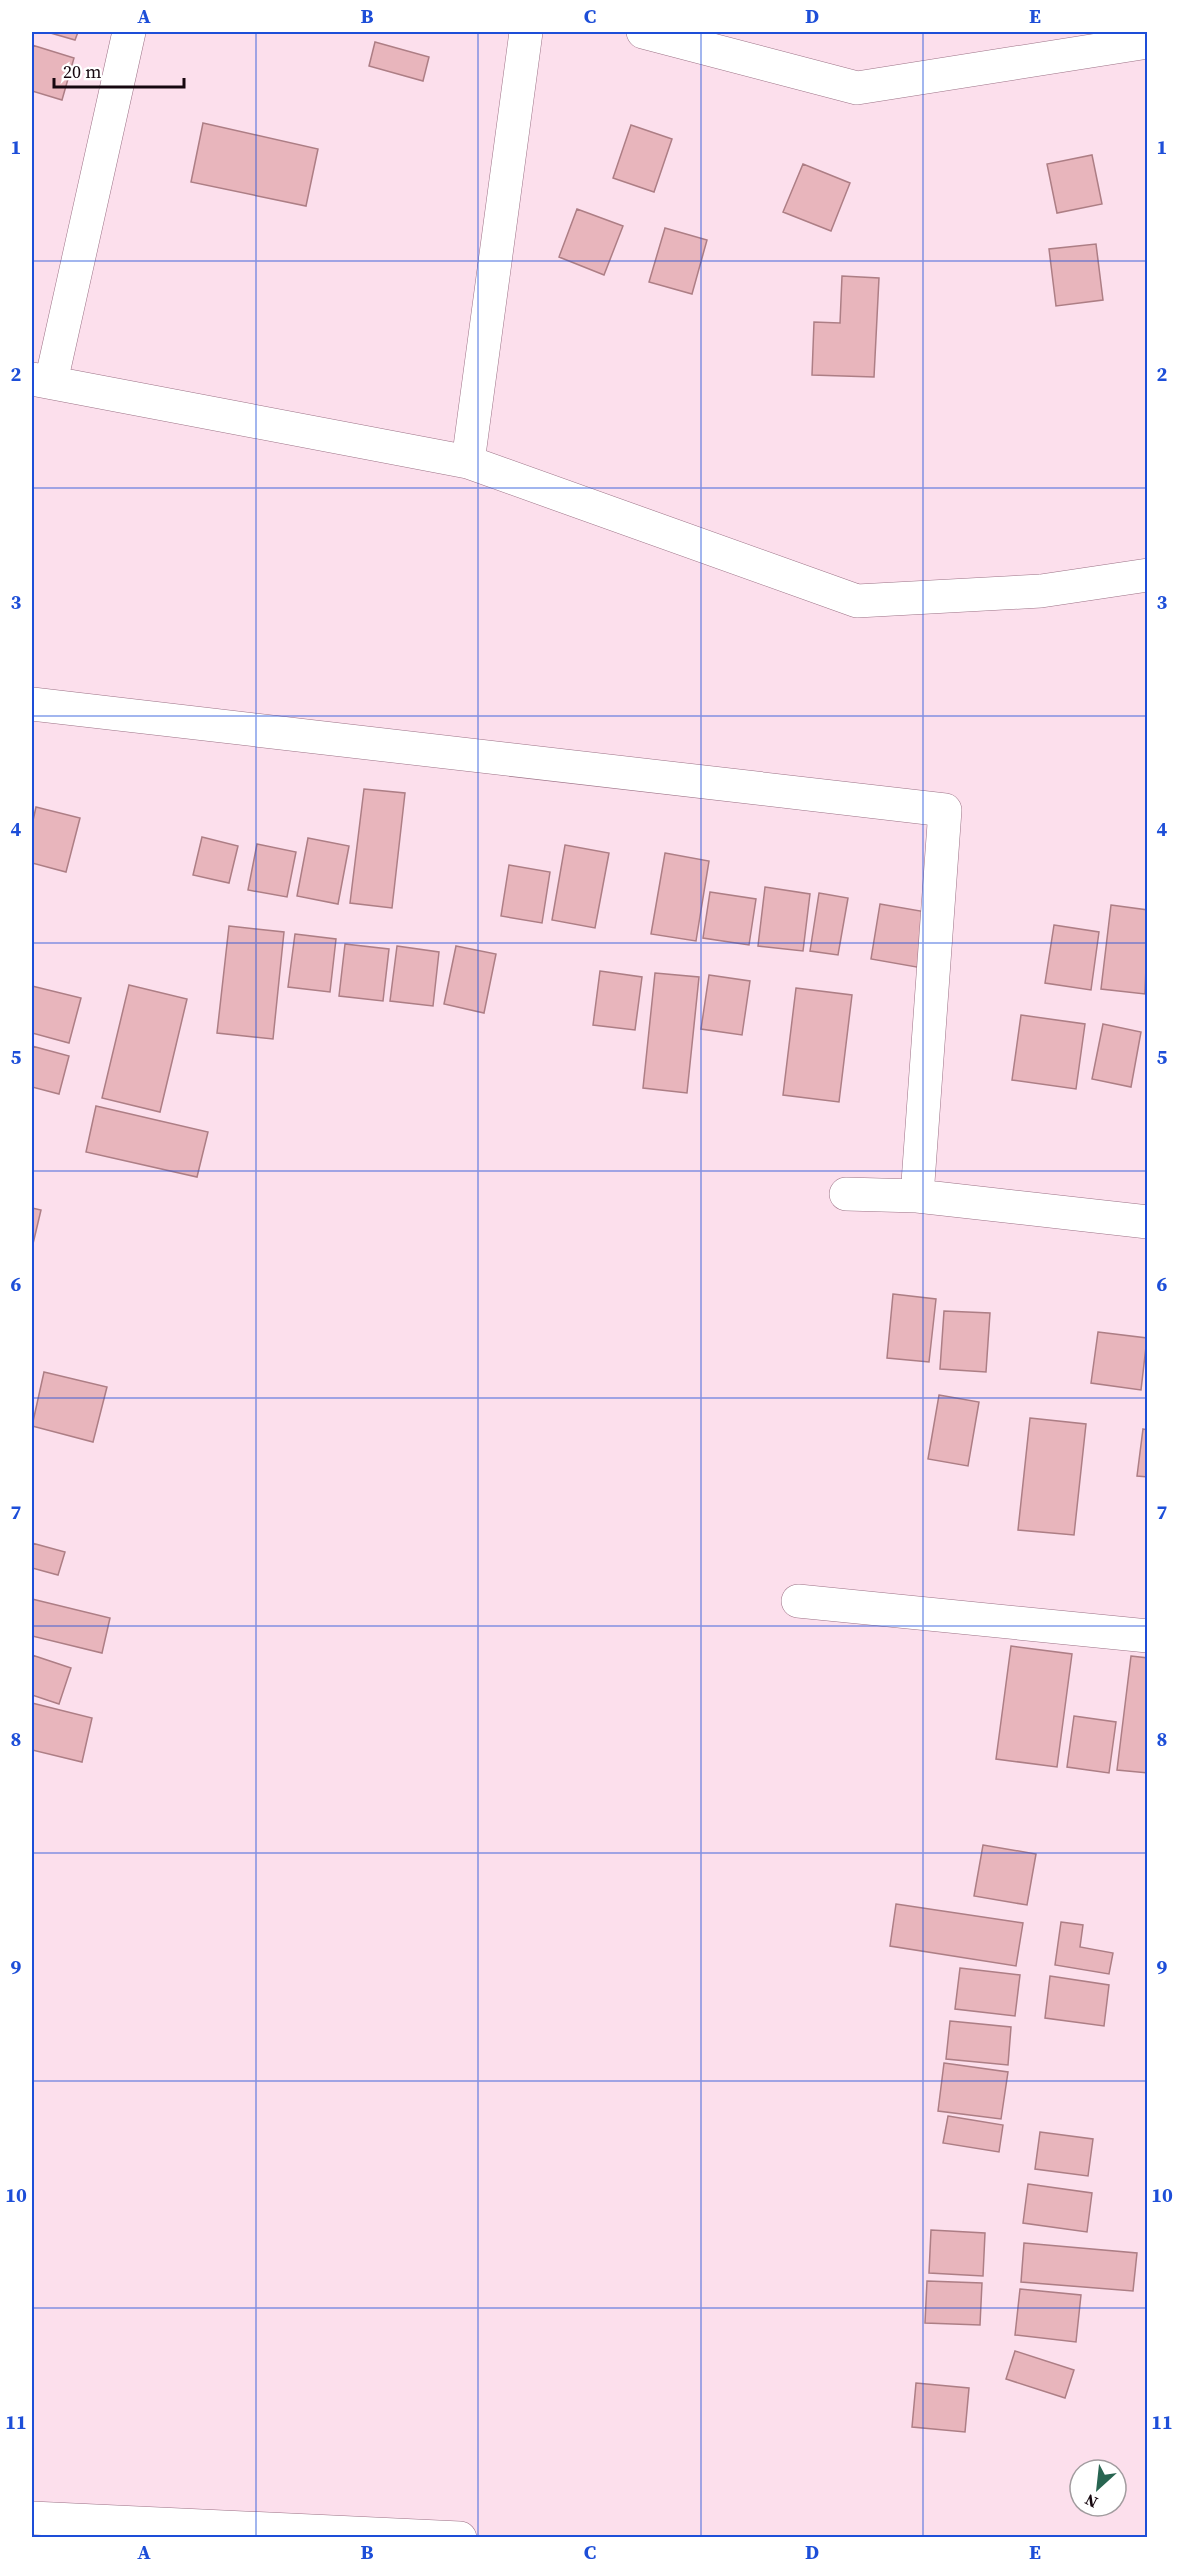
<svg xmlns="http://www.w3.org/2000/svg" width="1179" height="2569" font-family="'Source Serif 4',serif">
<style>
.building{fill:#e8b5bc;stroke:#ad7e85;stroke-width:1.5}
.lines{fill:none;stroke-linecap:round;stroke-linejoin:round}
.minor-casing{stroke:#9c7286;stroke-width:34}
.minor{stroke:#fff;stroke-width:33}
.grid{fill:none;stroke:#1d4ed8;stroke-width:1.5;stroke-opacity:0.55}
.neatline{fill:none;stroke:#1d4ed8;stroke-width:2}
.grid-label{font-size:20px;text-anchor:middle;font-weight:bold;fill:#1d4ed8}
</style>
<rect width="100%" height="100%" fill="#fcdfec"/>
<path class="building" d="M 47,32 L 78,32 L 75,40 Z
M 375,42 L 429,57 L 423,81 L 369,66 Z
M 32,45 L 74,58 L 62,100 L 32,91 Z
M 203,123 L 318,149 L 306,206 L 191,182 Z
M 631,125 L 672,139 L 654,192 L 613,178 Z
M 1092,155 L 1102,204 L 1057,213 L 1047,164 Z
M 803,164 L 850,183 L 831,231 L 783,212 Z
M 577,209 L 623,226 L 604,275 L 559,257 Z
M 665,228 L 707,240 L 692,294 L 649,282 Z
M 1096,244 L 1103,300 L 1056,306 L 1049,249 Z
M 842,276 L 879,278 L 874,377 L 812,375 L 814,322 L 840,323 Z
M 364,789 L 405,793 L 392,908 L 350,903 Z
M 36,807 L 80,818 L 66,872 L 32,863 L 32,825 Z
M 202,837 L 238,846 L 229,883 L 193,875 Z
M 308,838 L 349,846 L 338,904 L 297,896 Z
M 257,844 L 296,852 L 287,897 L 248,890 Z
M 565,845 L 609,853 L 595,928 L 552,920 Z
M 665,853 L 709,861 L 696,941 L 651,934 Z
M 509,865 L 550,872 L 542,923 L 501,916 Z
M 765,887 L 810,894 L 803,951 L 758,946 Z
M 710,892 L 756,899 L 749,945 L 703,938 Z
M 819,893 L 848,898 L 838,955 L 810,951 Z
M 880,904 L 932,913 L 922,968 L 871,959 Z
M 1111,905 L 1148,910 L 1145,994 L 1101,989 Z
M 1054,925 L 1099,932 L 1091,990 L 1045,983 Z
M 229,926 L 284,932 L 273,1039 L 217,1033 Z
M 295,934 L 336,939 L 330,992 L 288,987 Z
M 345,944 L 389,949 L 383,1001 L 339,996 Z
M 397,946 L 439,952 L 433,1006 L 390,1001 Z
M 456,946 L 496,954 L 484,1013 L 444,1004 Z
M 600,971 L 642,977 L 635,1030 L 593,1025 Z
M 655,973 L 699,977 L 687,1093 L 643,1088 Z
M 709,975 L 750,981 L 742,1035 L 701,1029 Z
M 129,985 L 187,999 L 160,1112 L 102,1098 Z
M 32,986 L 81,998 L 69,1043 L 32,1033 Z
M 796,988 L 852,995 L 839,1102 L 783,1095 Z
M 1021,1015 L 1085,1024 L 1076,1089 L 1012,1080 Z
M 1103,1024 L 1141,1032 L 1131,1087 L 1092,1079 Z
M 32,1046 L 69,1056 L 59,1094 L 32,1087 Z
M 96,1106 L 208,1132 L 197,1177 L 86,1152 Z
M 32,1208 L 41,1210 L 32,1248 Z
M 893,1294 L 936,1299 L 929,1362 L 887,1358 Z
M 944,1311 L 990,1313 L 986,1372 L 940,1369 Z
M 1098,1332 L 1147,1338 L 1141,1390 L 1091,1383 Z
M 44,1372 L 107,1387 L 93,1442 L 32,1426 Z
M 939,1395 L 979,1402 L 968,1466 L 928,1459 Z
M 1030,1418 L 1086,1424 L 1074,1535 L 1018,1530 Z
M 1143,1429 L 1148,1430 L 1148,1477 L 1137,1476 Z
M 32,1543 L 65,1552 L 58,1575 L 32,1568 Z
M 32,1599 L 110,1618 L 102,1653 L 32,1636 Z
M 1011,1646 L 1072,1654 L 1057,1767 L 996,1759 Z
M 32,1655 L 71,1668 L 59,1704 L 32,1695 Z
M 1131,1656 L 1148,1658 L 1148,1773 L 1117,1770 Z
M 32,1703 L 92,1718 L 82,1762 L 32,1750 Z
M 1074,1716 L 1116,1722 L 1109,1773 L 1067,1767 Z
M 983,1845 L 1036,1854 L 1027,1905 L 974,1896 Z
M 896,1904 L 1023,1923 L 1016,1966 L 890,1946 Z
M 1061,1922 L 1083,1925 L 1080,1947 L 1113,1953 L 1109,1974 L 1055,1965 Z
M 960,1968 L 1020,1975 L 1015,2016 L 955,2009 Z
M 1050,1976 L 1109,1985 L 1104,2026 L 1045,2018 Z
M 950,2021 L 1011,2027 L 1008,2065 L 946,2059 Z
M 944,2063 L 1008,2072 L 1001,2119 L 938,2111 Z
M 948,2116 L 1003,2125 L 999,2152 L 943,2143 Z
M 1040,2132 L 1093,2139 L 1088,2176 L 1035,2169 Z
M 1028,2184 L 1092,2193 L 1087,2232 L 1023,2223 Z
M 931,2230 L 985,2233 L 983,2276 L 929,2273 Z
M 1024,2243 L 1137,2253 L 1133,2291 L 1021,2282 Z
M 927,2281 L 982,2283 L 980,2325 L 925,2323 Z
M 1020,2289 L 1081,2295 L 1076,2342 L 1015,2335 Z
M 1015,2351 L 1074,2370 L 1065,2398 L 1006,2379 Z
M 916,2383 L 969,2388 L 965,2432 L 912,2427 Z"/>
<g class="lines">
<g class="minor-casing">
<path id="minor" d="M 643,32 L 857,88 L 1148,42
M 32,379 L 468,462 L 857,601 L 1041,591 L 1148,575
M 51,382 L 129,32
M 468,462 L 526,32
M 32,704 L 945,810 L 917,1196
M 846,1194 L 917,1196 L 1148,1222
M 798,1601 L 1148,1636
M 32,2518 L 460,2538"/>
</g>
<use href="#minor" class="minor"/>
</g>
<path class="grid" d="M 256,32 L 256,2538M 478,32 L 478,2538M 701,32 L 701,2538M 923,32 L 923,2538M 32,261 L 1148,261M 32,488 L 1148,488M 32,716 L 1148,716M 32,943 L 1148,943M 32,1171 L 1148,1171M 32,1398 L 1148,1398M 32,1626 L 1148,1626M 32,1853 L 1148,1853M 32,2081 L 1148,2081M 32,2308 L 1148,2308"/>
<rect width="1179" height="2569" fill="none" stroke="#ffffff" stroke-width="66"/>
<g transform="translate(1098 2488) rotate(207)"><circle r="28" fill="#ffffff" stroke="#a29c9f" stroke-width="1.5"/>
<path d="M0-4.5L10 22L0 15L-10 22Z" fill="#286551"/>
<text y="-9" font-size="16" font-weight="bold" text-anchor="middle" fill="#16070f">N</text>
</g>
<path d="M54 78v9h130v-9" fill="none" stroke="#16070f" stroke-width="3"/>
<text x="63" y="78" font-size="18" fill="#16070f" stroke="#ffffff" stroke-width="4.5" paint-order="stroke">20 m</text>
<rect x="33" y="33" width="1113" height="2503" class="neatline"/>
<g class="grid-label">
<text x="144" y="23">A</text>
<text x="367" y="23">B</text>
<text x="590" y="23">C</text>
<text x="812" y="23">D</text>
<text x="1035" y="23">E</text>
<text x="16" y="154">1</text>
<text x="1162" y="154">1</text>
<text x="16" y="381">2</text>
<text x="1162" y="381">2</text>
<text x="16" y="609">3</text>
<text x="1162" y="609">3</text>
<text x="16" y="836">4</text>
<text x="1162" y="836">4</text>
<text x="16" y="1064">5</text>
<text x="1162" y="1064">5</text>
<text x="16" y="1291">6</text>
<text x="1162" y="1291">6</text>
<text x="16" y="1519">7</text>
<text x="1162" y="1519">7</text>
<text x="16" y="1746">8</text>
<text x="1162" y="1746">8</text>
<text x="16" y="1974">9</text>
<text x="1162" y="1974">9</text>
<text x="16" y="2202">10</text>
<text x="1162" y="2202">10</text>
<text x="16" y="2429">11</text>
<text x="1162" y="2429">11</text>
<text x="144" y="2559">A</text>
<text x="367" y="2559">B</text>
<text x="590" y="2559">C</text>
<text x="812" y="2559">D</text>
<text x="1035" y="2559">E</text>
</g>
</svg>
